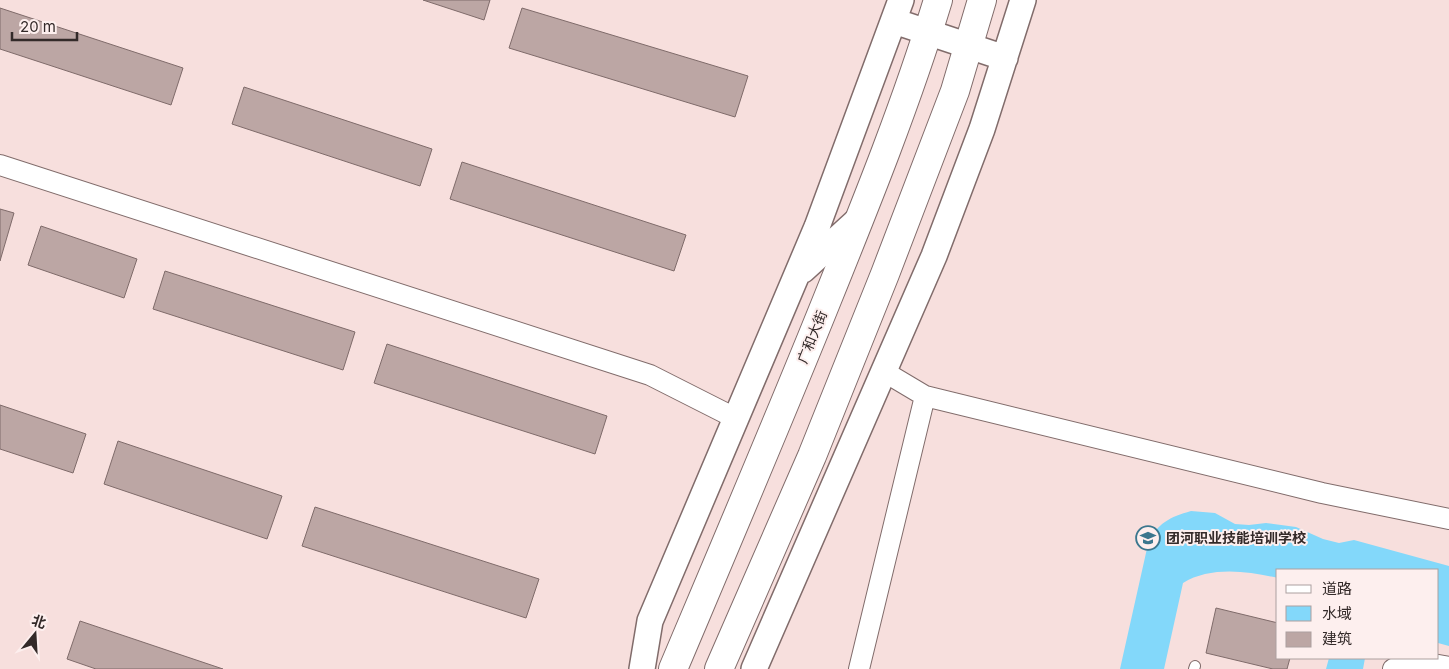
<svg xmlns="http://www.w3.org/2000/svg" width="1449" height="669" font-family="Inter,'Noto Sans SC',sans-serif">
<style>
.water{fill:#83d8fa}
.building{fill:#bca6a4;stroke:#7f6b6a}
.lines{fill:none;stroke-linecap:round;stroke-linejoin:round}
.service-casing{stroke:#816c6b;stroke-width:12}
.minor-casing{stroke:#816c6b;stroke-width:22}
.tertiary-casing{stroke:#816c6b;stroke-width:28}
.primary-casing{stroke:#816c6b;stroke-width:30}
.service{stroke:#fff;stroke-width:10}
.minor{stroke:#fff;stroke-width:20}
.tertiary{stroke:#fff;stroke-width:25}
.primary{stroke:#fff;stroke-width:28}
.labels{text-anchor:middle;stroke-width:4;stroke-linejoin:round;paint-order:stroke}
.street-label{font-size:14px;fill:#332a29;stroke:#fdefee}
.poi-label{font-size:14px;font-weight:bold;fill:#332a29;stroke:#fdefee;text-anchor:start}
</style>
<rect width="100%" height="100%" fill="#f7dfdd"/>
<path class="water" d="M 1191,511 L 1215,513 L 1235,524 L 1249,525 L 1266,523 L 1296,527 L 1323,539 L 1339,543 L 1354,540 L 1449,566 L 1449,646 L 1438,643 L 1438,570 L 1278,570 L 1278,578 C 1248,571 1210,566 1183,583 L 1164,669 L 1120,669 L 1148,544 C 1157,523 1170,517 1191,511 Z
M 1329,658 L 1365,658 L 1363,669 L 1326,669 Z"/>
<path class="building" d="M 423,0 L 490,0 L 484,20 Z
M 0,8 L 183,68 L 171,105 L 0,49 Z
M 522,8 L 748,76 L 735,117 L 509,48 Z
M 244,87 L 432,149 L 420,186 L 232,124 Z
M 462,162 L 686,235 L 674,271 L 450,199 Z
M 0,209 L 14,213 L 0,261 Z
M 41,226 L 137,259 L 124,298 L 28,265 Z
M 165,271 L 355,332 L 343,370 L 153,309 Z
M 387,344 L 607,416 L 595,454 L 374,383 Z
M 0,405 L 86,434 L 73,473 L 0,449 Z
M 118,441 L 282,496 L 267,539 L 104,484 Z
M 315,507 L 539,579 L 526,618 L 302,546 Z
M 1216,608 L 1278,623 L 1278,658 L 1290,658 L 1287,669 L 1273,669 L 1206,653 Z
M 80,621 L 223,669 L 96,669 L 67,659 Z"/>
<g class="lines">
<g class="service-casing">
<path id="service" d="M 1194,669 L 1195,666"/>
</g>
<g class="minor-casing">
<path id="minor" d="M 0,165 L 650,375 L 737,419
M 883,371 L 925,396 L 1322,493 L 1449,519
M 859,669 L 925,396
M 1393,669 L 1410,660 L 1449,667"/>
</g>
<g class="tertiary-casing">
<path id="tertiary" d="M 894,21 L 1005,58
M 803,270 L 860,218
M 642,669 L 650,621 L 817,227 L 901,0
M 754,669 L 934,256 L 982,129 L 1023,0"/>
</g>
<g class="primary-casing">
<path id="primary" d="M 673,669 C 725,546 777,424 827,300 C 867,201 907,102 938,0
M 719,669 L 812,456 L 885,274 L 955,91 L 982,0"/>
</g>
<use href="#service" class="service"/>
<use href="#minor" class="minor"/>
<use href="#tertiary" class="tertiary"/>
<use href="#primary" class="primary"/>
</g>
<defs>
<g id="school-ring" transform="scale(1.25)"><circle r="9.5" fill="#fdefee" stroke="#3b778e" stroke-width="1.5"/><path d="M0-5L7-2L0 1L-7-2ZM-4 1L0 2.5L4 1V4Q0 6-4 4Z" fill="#3b778e"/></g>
</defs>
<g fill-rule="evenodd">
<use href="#school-ring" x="1148" y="538"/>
</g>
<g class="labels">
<g class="street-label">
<text transform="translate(812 337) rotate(-68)" y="5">广和大街</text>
</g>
<g class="poi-label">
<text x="1166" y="543">团河职业技能培训学校</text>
</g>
</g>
<rect x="1276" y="569" width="162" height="90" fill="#fdefee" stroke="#aca09f"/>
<rect x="1286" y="585" width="25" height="8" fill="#ffffff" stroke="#aca09f"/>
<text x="1322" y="594" font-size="15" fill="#332a29">道路</text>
<rect x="1286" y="606" width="25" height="15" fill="#83d8fa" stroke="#aca09f"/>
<text x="1322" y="619" font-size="15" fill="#332a29">水域</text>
<rect x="1286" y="632" width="25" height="15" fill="#bca6a4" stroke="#aca09f"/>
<text x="1322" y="644" font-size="15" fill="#332a29">建筑</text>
<g transform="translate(35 634) rotate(18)" stroke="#fdefee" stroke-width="4" paint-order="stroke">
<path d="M0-4L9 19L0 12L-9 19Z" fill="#332a29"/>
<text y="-8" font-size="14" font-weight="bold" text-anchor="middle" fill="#332a29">北</text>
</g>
<path d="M12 32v8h65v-8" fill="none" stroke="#332a29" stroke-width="2.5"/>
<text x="20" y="32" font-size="15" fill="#332a29" stroke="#fdefee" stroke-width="4" paint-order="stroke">20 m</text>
</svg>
